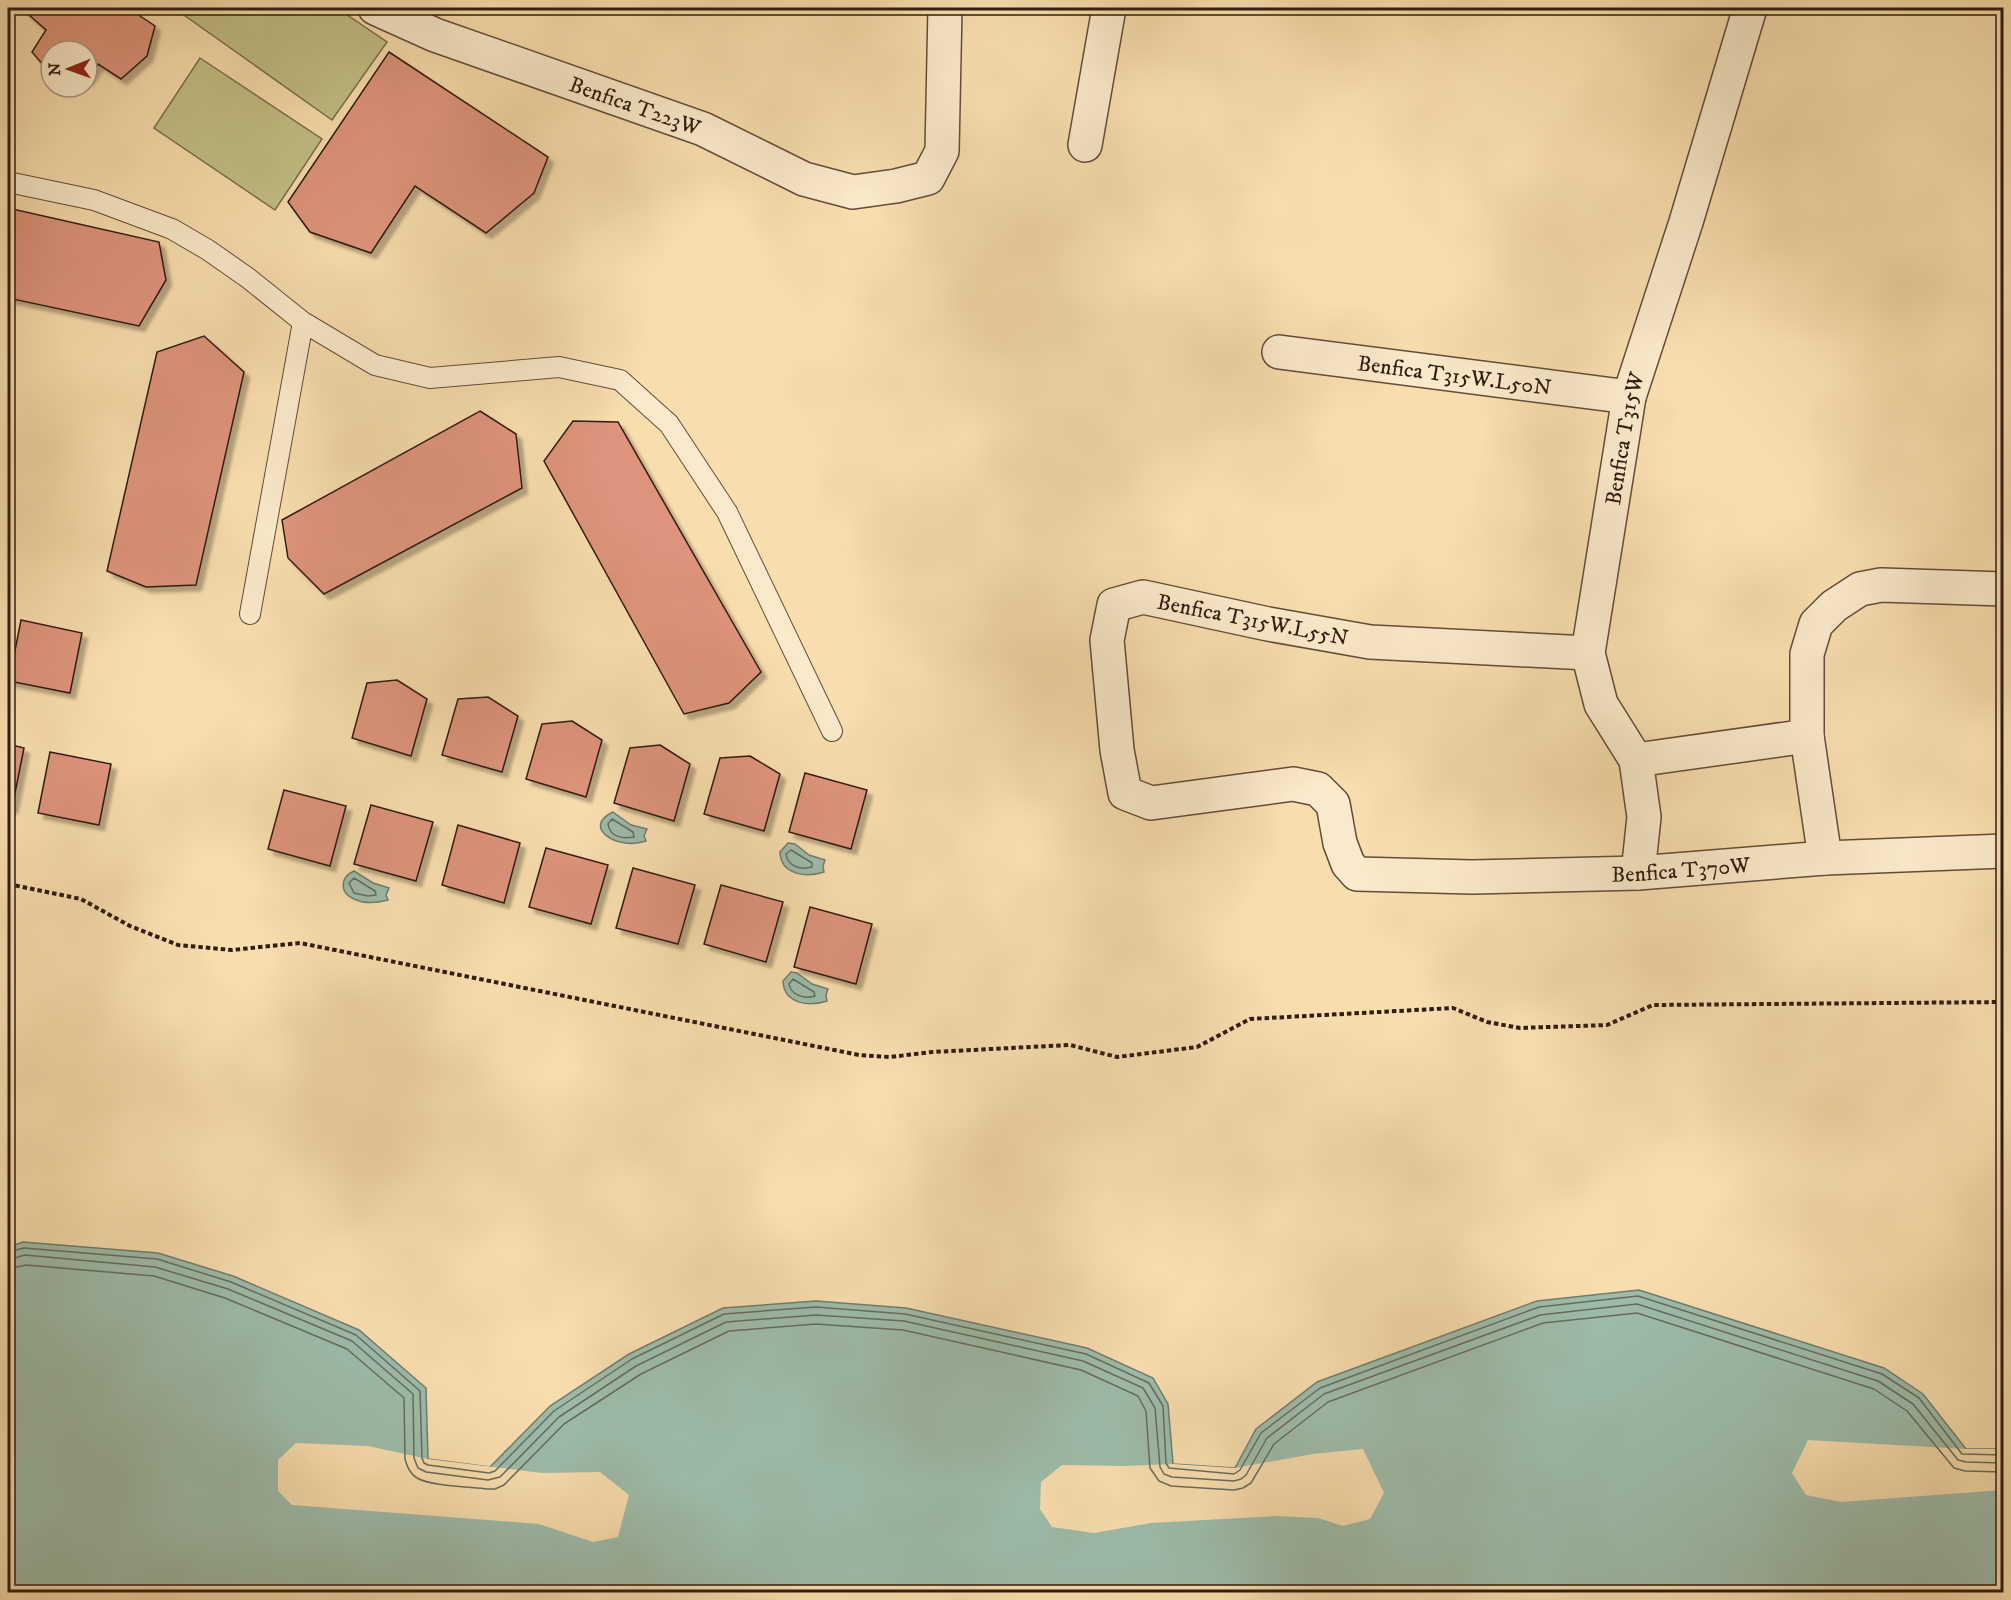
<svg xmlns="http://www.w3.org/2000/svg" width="2011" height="1600" font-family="'IM FELL DW Pica',serif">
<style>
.green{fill:#c2bf87;stroke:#7a6e4c;stroke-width:1.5}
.water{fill:#9dbcaa;stroke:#727c6d;stroke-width:1.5}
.pier{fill:#f8ddae}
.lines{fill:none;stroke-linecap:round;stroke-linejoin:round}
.shore{stroke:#676c5e;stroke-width:1.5}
.building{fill:#de947c;stroke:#311c11;stroke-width:1.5;filter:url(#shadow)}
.lane-casing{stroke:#634c38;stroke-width:22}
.street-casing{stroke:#634c38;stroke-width:36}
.path{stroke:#311c11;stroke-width:4;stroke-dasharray:4.5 3;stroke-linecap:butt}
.lane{stroke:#fae9ca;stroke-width:20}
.street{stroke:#fae9ca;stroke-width:33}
.labels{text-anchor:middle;stroke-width:5;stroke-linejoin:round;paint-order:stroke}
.street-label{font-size:22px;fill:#311c11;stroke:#fae9ca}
</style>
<defs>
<filter id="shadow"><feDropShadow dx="5.5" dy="5.5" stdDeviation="1.5" flood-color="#0004"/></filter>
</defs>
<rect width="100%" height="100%" fill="#f8ddae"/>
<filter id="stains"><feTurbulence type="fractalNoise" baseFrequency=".00333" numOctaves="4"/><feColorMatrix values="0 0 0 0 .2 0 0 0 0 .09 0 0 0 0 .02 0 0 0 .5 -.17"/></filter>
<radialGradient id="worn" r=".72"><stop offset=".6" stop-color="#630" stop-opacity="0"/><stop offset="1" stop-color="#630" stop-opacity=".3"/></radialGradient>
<path class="green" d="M 174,8 L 337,8 L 387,42 L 332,120 Z
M 200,58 L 322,139 L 275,210 L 154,128 Z"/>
<path class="water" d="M 613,812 L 631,825 L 647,829 L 644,836 L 646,841 C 617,851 581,827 613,812 Z
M 788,843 L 795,844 L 809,855 L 825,860 L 823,866 L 824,872 C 806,878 781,875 780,852 Z
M 354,871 L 373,883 L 389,888 L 386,895 L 388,900 C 377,903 364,904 354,899 C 339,893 340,877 354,871 Z
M 791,972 L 797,973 L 812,984 L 828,989 L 826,995 L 827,1001 C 809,1007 784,1004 783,981 Z
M 23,1242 L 158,1253 L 233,1276 L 359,1330 L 426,1388 L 428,1459 L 490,1467 L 550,1406 L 629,1354 L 723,1308 L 816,1301 L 906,1308 L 1087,1348 L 1153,1378 L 1168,1404 L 1173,1464 L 1235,1468 L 1256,1429 L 1317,1382 L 1537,1301 L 1639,1290 L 1884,1368 L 1923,1394 L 1966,1449 L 2003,1449 L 2003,1592 L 8,1592 L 8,1247 Z"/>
<path class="pier" d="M 1808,1440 L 1966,1449 L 2003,1449 L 2003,1490 L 1841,1502 L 1806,1495 L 1792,1473 Z
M 296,1443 L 368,1446 L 428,1459 L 542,1473 L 600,1472 L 629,1495 L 618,1537 L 593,1542 L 539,1524 L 292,1505 L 278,1491 L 278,1460 Z
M 1363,1449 L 1384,1493 L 1370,1519 L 1343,1526 L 1318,1518 L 1276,1516 L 1151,1523 L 1094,1533 L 1052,1527 L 1040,1509 L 1041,1482 L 1062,1465 L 1124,1466 L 1173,1464 L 1235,1468 L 1313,1454 Z"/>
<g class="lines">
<path class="shore" d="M 612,819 L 633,832 L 634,837 C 622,839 610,837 608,824 Z
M 791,850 L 812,863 L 812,867 C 801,870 788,867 786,854 Z
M 354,878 L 375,891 L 376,895 L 368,896 L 354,893 L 349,883 Z
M 793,979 L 814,992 L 815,996 C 805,999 791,996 789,984 Z
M 8,1252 L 24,1248 L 157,1259 L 231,1282 L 356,1335 L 420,1391 L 422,1458 L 424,1463 L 428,1465 L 489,1473 L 495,1471 L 554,1411 L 632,1359 L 724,1314 L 816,1307 L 905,1314 L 1086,1354 L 1149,1383 L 1163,1406 L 1166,1463 L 1169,1468 L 1234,1474 L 1240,1470 L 1261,1433 L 1320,1388 L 1539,1307 L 1638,1296 L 1882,1374 L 1919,1398 L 1962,1454 L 2004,1455
M 8,1260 L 25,1255 L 155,1267 L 228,1289 L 352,1341 L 413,1394 L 414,1458 L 418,1468 L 426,1472 L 488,1480 L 500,1477 L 559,1417 L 636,1366 L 726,1322 L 816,1315 L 904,1321 L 1083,1361 L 1143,1388 L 1155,1408 L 1160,1467 L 1164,1474 L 1172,1477 L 1234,1481 L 1241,1479 L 1246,1475 L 1267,1438 L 1324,1394 L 1540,1315 L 1637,1304 L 1878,1381 L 1913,1404 L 1958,1460 L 1966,1462 L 2004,1463
M 8,1269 L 26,1265 L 154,1276 L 225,1298 L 347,1349 L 404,1398 L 405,1459 C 407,1467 410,1474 417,1478 C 430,1486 471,1487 487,1489 L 495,1489 L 504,1485 L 564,1424 L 641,1374 L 729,1331 L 816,1324 L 903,1330 L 1081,1370 L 1138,1396 L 1146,1411 L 1150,1468 L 1159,1481 L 1171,1486 L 1234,1490 L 1243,1488 L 1251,1483 L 1274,1444 L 1328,1402 L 1543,1323 L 1637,1313 L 1874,1389 L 1907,1411 L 1954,1468 L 1965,1471 L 2004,1472"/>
</g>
<path class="building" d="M 21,8 L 128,8 L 155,26 L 147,56 L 121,79 L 98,64 L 87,80 L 87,51 L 51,51 L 50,73 L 32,52 L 46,30 Z
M 389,52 L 548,157 L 534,193 L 486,233 L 415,186 L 371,253 L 310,232 L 288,202 Z
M 8,208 L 159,242 L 166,280 L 139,326 L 8,298 Z
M 204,336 L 244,372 L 196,585 L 146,587 L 107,571 L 157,352 Z
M 480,411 L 516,434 L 522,488 L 324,594 L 288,558 L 282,520 Z
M 573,421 L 618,422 L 761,672 L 729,703 L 684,714 L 544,461 Z
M 21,620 L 82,633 L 70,693 L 9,681 Z
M 397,680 L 427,699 L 411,756 L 352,738 L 367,683 Z
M 488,697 L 518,716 L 502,772 L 442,755 L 458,699 Z
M 572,721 L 602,740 L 586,797 L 526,779 L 542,724 Z
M 8,744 L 24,748 L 12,808 L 8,807 Z
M 660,745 L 690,764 L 674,821 L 614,803 L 630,748 Z
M 50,752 L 111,764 L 99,825 L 38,813 Z
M 750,756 L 780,774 L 764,831 L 704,814 L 720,758 Z
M 805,773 L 867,790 L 851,849 L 789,832 Z
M 284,790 L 346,806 L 330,866 L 268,849 Z
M 371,805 L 433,822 L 416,881 L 354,864 Z
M 458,825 L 520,843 L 504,903 L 442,885 Z
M 546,848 L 608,865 L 591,924 L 529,907 Z
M 633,868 L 695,885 L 678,944 L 616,928 Z
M 721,885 L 783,902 L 766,962 L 704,944 Z
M 810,907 L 872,924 L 856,984 L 794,967 Z"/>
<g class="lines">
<g class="lane-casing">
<path id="lane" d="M 8,182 L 94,200 L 172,229 L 208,250 L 248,278 L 303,322 L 375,365 L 430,378 L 559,367 L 620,380 L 669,424 L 727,512 L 832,731
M 250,614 L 303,322"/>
</g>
<g class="street-casing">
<g id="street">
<path id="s1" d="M 375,8 L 435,35 L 703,129 L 804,179 L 853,192 L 896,186 L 928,178 L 942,151 L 945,8"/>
<path d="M 1085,145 L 1109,8"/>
<path id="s2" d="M 1279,352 L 1629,397"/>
<path id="s3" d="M 1588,653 L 1370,642 L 1268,624 L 1143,597 L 1114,605 L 1107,640 L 1117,750 L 1125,793 L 1151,803 L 1293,784 L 1318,789 L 1333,804 L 1340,843 L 1348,864 L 1357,874 L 1472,877 L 1638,873 L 1825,858 L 2004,851"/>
<path d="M 1636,760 L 1807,736"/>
<path d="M 1825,858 L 1807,736 L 1807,654 L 1816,624 L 1834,606 L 1860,589 L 1881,585 L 2004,589"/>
<path id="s4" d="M 1638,873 L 1644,817 L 1636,760 L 1601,704 L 1588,653 L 1629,397 L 1686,222 L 1750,8"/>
</g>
</g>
<path class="path" d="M 8,884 L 81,899 L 130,926 L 178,945 L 232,950 L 300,943 L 859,1055 L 890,1057 L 932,1052 L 1070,1045 L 1117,1057 L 1197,1047 L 1250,1019 L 1453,1008 L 1487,1022 L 1520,1028 L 1607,1025 L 1653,1005 L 2004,1002"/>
<use href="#lane" class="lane"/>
<use href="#street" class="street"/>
</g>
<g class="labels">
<g class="street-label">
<text dy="8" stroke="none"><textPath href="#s1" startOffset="278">Benfica T223W</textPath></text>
<text dy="8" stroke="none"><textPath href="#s2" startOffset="177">Benfica T315W.L50N</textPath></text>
<text dy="8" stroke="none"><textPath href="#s4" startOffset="450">Benfica T315W</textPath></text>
<text transform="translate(1253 619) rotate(11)" y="8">Benfica T315W.L55N</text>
<text dy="8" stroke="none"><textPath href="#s3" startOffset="1287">Benfica T370W</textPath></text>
</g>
</g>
<rect width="2011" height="1600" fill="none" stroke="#f8ddae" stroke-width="30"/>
<rect x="9" y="9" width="1993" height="1582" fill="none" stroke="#311c11" stroke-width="3"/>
<rect x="15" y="15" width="1981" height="1570" fill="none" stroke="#311c11" stroke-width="1.5"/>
<g transform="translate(69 69) rotate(269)"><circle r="28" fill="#fae9ca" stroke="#aa9780" stroke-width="1.5"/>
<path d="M0-4.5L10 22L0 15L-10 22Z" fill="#8f2418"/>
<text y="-9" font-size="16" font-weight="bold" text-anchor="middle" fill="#311c11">N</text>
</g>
<rect width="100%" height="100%" filter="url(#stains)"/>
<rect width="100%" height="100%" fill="url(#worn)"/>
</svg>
